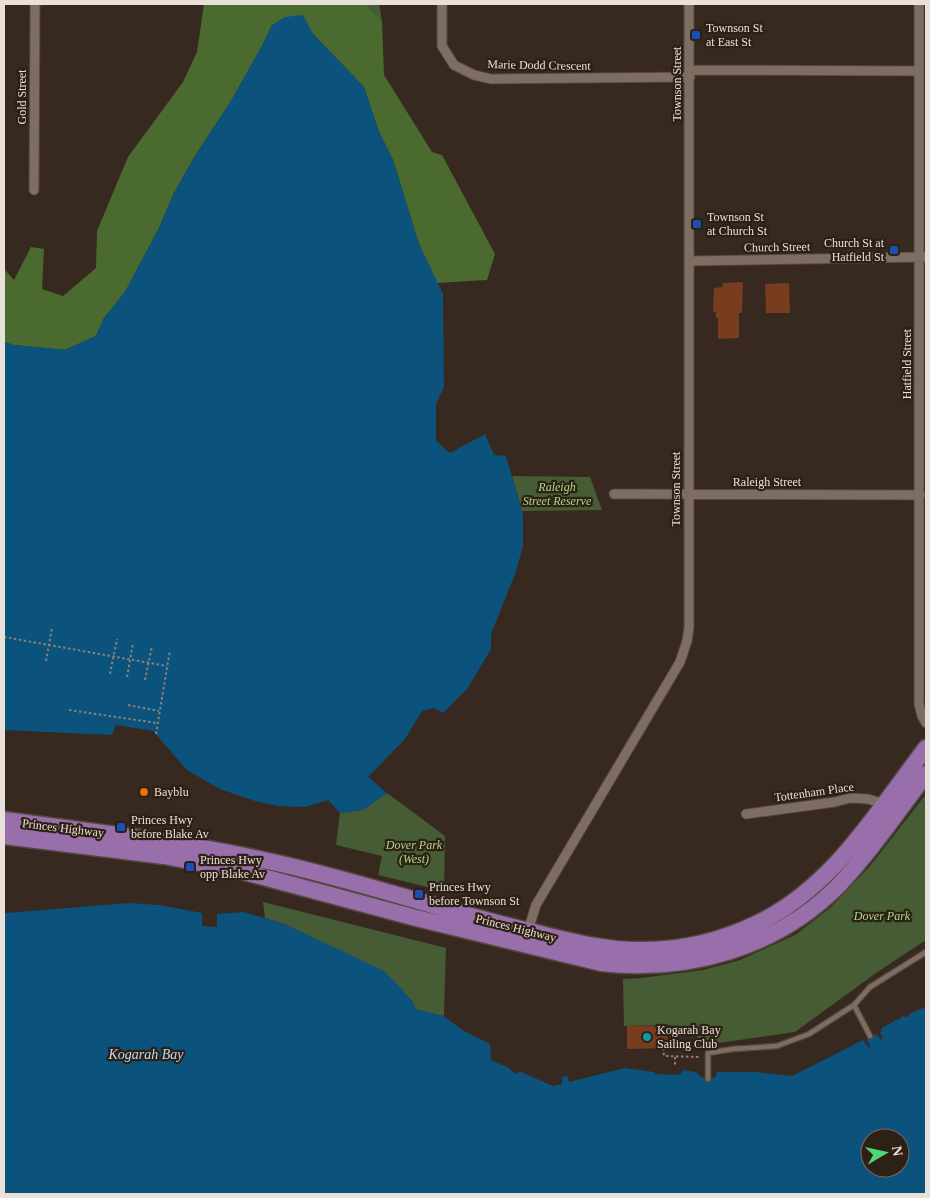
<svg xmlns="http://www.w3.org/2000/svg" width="930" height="1198" font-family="'Times New Roman',serif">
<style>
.green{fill:#465c35}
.forest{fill:#4a6a2f}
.water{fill:#0b527c;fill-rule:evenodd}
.building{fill:#783c1e}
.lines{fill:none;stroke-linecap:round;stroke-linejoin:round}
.lane-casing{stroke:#53483e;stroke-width:7}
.street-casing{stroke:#53483e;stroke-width:11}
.highway-casing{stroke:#53483e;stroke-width:19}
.path{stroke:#8c8078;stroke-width:2;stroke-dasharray:2.5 2.5;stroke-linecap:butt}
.lane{stroke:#7e6e62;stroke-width:4.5}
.street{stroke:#7e6e62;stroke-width:9}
.highway{stroke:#986eab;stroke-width:16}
.transit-dot{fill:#1a4fb4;stroke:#2d2015;stroke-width:2}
.food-dot{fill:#e8710a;stroke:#2d2015;stroke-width:2}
.culture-dot{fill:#0f9aa8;stroke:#2d2015;stroke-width:2}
.labels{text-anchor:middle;stroke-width:4.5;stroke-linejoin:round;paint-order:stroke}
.poi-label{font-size:12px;fill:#e9e0d9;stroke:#2d2015;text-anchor:start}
.street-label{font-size:12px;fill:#e9e0d9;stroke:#2d2015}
.park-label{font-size:12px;font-style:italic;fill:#acdb86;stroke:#2d2015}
.water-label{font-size:14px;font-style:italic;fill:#badaf4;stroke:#2d2015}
</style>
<rect width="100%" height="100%" fill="#37291f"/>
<path class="green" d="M 366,4 L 379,4 L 382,21 Z
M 512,476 L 590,477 L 602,510 L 522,511 Z
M 387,793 L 445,836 L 444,891 L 378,875 L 382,856 L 336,845 L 340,813 L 363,810 Z
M 926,794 L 926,940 L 876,973 L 795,1032 L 697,1046 L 697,1030 L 669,1025 L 624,1026 L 623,979 L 641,978 L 703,970 L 740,960 L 795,935 L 830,908 L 870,866 Z
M 263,902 L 446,948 L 444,1015 L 443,1016 L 414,1009 L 413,1002 L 405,994 L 287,925 L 265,918 Z"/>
<path class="forest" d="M 204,4 L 366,4 L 382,21 L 384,75 L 432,152 L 442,155 L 495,254 L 487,280 L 437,283 L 419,244 L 393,160 L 379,132 L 364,87 L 313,34 L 272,25 L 262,46 L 231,101 L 195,156 L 174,193 L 159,228 L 125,292 L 104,318 L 96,336 L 65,350 L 14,345 L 4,342 L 4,269 L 14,280 L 31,247 L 44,249 L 42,289 L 63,296 L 96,268 L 97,231 L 128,157 L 183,82 L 197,52 Z"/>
<path class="water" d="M 303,15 L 313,34 L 364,87 L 379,132 L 393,160 L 419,244 L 443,294 L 444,387 L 436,404 L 436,441 L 450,453 L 485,434 L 494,455 L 506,456 L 523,515 L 523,547 L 515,574 L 491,634 L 491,649 L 468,688 L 443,713 L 434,708 L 422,711 L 405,739 L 368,777 L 387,793 L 363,810 L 340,813 L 328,800 L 305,807 L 278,806 L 255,801 L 220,789 L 187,770 L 153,731 L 116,725 L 112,735 L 4,730 L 4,342 L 14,345 L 65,350 L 96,336 L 104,318 L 125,292 L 159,228 L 174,193 L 195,156 L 231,101 L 262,46 L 272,25 L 285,17 Z
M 130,903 L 159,905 L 202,913 L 202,926 L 217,927 L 217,914 L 244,912 L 287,925 L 384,971 L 403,990 L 405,994 L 413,1002 L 415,1009 L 443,1016 L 464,1031 L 490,1044 L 491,1060 L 511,1069 L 511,1071 L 517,1074 L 519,1071 L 553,1086 L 562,1084 L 562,1077 L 568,1076 L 569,1082 L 625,1068 L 654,1072 L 656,1074 L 679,1075 L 684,1070 L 696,1072 L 701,1077 L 715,1078 L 717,1072 L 756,1072 L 792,1076 L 863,1040 L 869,1048 L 870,1046 L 866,1039 L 876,1034 L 881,1040 L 883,1037 L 880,1033 L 882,1028 L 896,1020 L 899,1020 L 902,1016 L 908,1017 L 911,1013 L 926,1007 L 926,1194 L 4,1194 L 4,919 L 5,913 ZM 870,1138 L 900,1138 L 900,1168 L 870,1168 Z"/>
<path class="building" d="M 743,282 L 742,313 L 739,313 L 739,338 L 718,339 L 718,318 L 716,318 L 716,312 L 713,312 L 714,288 L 723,287 L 722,283 Z
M 789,283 L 790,313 L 766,313 L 765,284 Z
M 627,1026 L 667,1026 L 668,1048 L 627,1049 Z"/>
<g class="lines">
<g class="lane-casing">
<path id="lane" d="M 854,1005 L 870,1036
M 708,1079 L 708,1053 L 733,1049 L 777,1046 L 809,1034 L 854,1005 L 870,987 L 926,952"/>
</g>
<g class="street-casing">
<path id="street" d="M 442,4 L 442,46 L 454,65 L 474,75 L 491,79 L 690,77
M 919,4 L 919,704 L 922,716 L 926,723
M 690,70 L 919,71
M 34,190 L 35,4
M 689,261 L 926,257
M 614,494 L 920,495
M 746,814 L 835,802 L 850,798 L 868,799 L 884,804
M 528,931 L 536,905 L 680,662 L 687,641 L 689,627 L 689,4"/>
</g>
<g class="highway-casing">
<path id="highway" d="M 4,820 C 95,832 187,842 277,863 C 363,882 447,912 533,932 C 570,941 606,951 644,950 C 683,950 723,940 758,923 C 833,887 877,812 926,748
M 4,836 L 164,856 L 237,870 L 416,918 L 601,963 C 688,973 777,948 839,885 C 871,851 898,811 926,774"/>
</g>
<path class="path" d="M 4,637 L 167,666
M 46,661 L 52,628
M 110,674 L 117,639
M 127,677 L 133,643
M 145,680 L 152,646
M 128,705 L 159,711
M 69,710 L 157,723
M 156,734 L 170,650
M 663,1048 L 664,1056 L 700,1057
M 675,1057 L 675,1065"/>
<use href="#lane" class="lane"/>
<use href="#street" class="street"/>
<use href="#highway" class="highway"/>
</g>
<g class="transit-dot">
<rect x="691" y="30" width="10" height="10" rx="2.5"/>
<rect x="692" y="219" width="10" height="10" rx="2.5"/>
<rect x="889" y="245" width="10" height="10" rx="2.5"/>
<rect x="116" y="822" width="10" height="10" rx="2.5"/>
<rect x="185" y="862" width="10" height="10" rx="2.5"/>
<rect x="414" y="889" width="10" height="10" rx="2.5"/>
</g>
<circle class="food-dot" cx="144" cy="792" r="5"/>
<circle class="culture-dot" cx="647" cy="1037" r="5"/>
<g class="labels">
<g class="poi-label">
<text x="706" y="32">Townson St<tspan x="706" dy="14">at East St</tspan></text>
<text x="707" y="221">Townson St<tspan x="707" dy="14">at Church St</tspan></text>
<text x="884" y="247" text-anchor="end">Church St at<tspan x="884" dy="14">Hatfield St</tspan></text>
<text x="154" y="796">Bayblu</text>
<text x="131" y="824">Princes Hwy<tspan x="131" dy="14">before Blake Av</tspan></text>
<text x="200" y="864">Princes Hwy<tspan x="200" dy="14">opp Blake Av</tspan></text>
<text x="429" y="891">Princes Hwy<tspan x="429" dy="14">before Townson St</tspan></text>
<text x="657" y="1034">Kogarah Bay<tspan x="657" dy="14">Sailing Club</tspan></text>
</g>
<g class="street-label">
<text transform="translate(539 65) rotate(1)" y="4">Marie Dodd Crescent</text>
<text transform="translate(677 84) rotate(-90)" y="4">Townson Street</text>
<text transform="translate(22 97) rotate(-90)" y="4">Gold Street</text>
<text transform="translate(777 247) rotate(-1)" y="4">Church Street</text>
<text transform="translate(907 364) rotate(-90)" y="4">Hatfield Street</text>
<text x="767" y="486">Raleigh Street</text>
<text transform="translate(676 489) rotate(-90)" y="4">Townson Street</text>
<text transform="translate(814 792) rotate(-8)" y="4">Tottenham Place</text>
<text transform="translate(63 828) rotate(7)" y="4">Princes Highway</text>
<text transform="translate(516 928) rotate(14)" y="4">Princes Highway</text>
</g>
<g class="park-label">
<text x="557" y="491">Raleigh<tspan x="557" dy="14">Street Reserve</tspan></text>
<text x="414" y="849">Dover Park<tspan x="414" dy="14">(West)</tspan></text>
<text x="882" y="920">Dover Park</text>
</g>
<g class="water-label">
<text x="146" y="1059">Kogarah Bay</text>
</g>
</g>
<rect width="930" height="1198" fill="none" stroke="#e9e0d9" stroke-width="10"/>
<g transform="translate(885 1153) rotate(81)"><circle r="24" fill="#2d2015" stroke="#786d63"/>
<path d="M0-4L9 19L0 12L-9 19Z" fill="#4fd675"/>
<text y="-8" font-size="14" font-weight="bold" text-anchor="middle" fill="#e9e0d9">N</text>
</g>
</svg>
